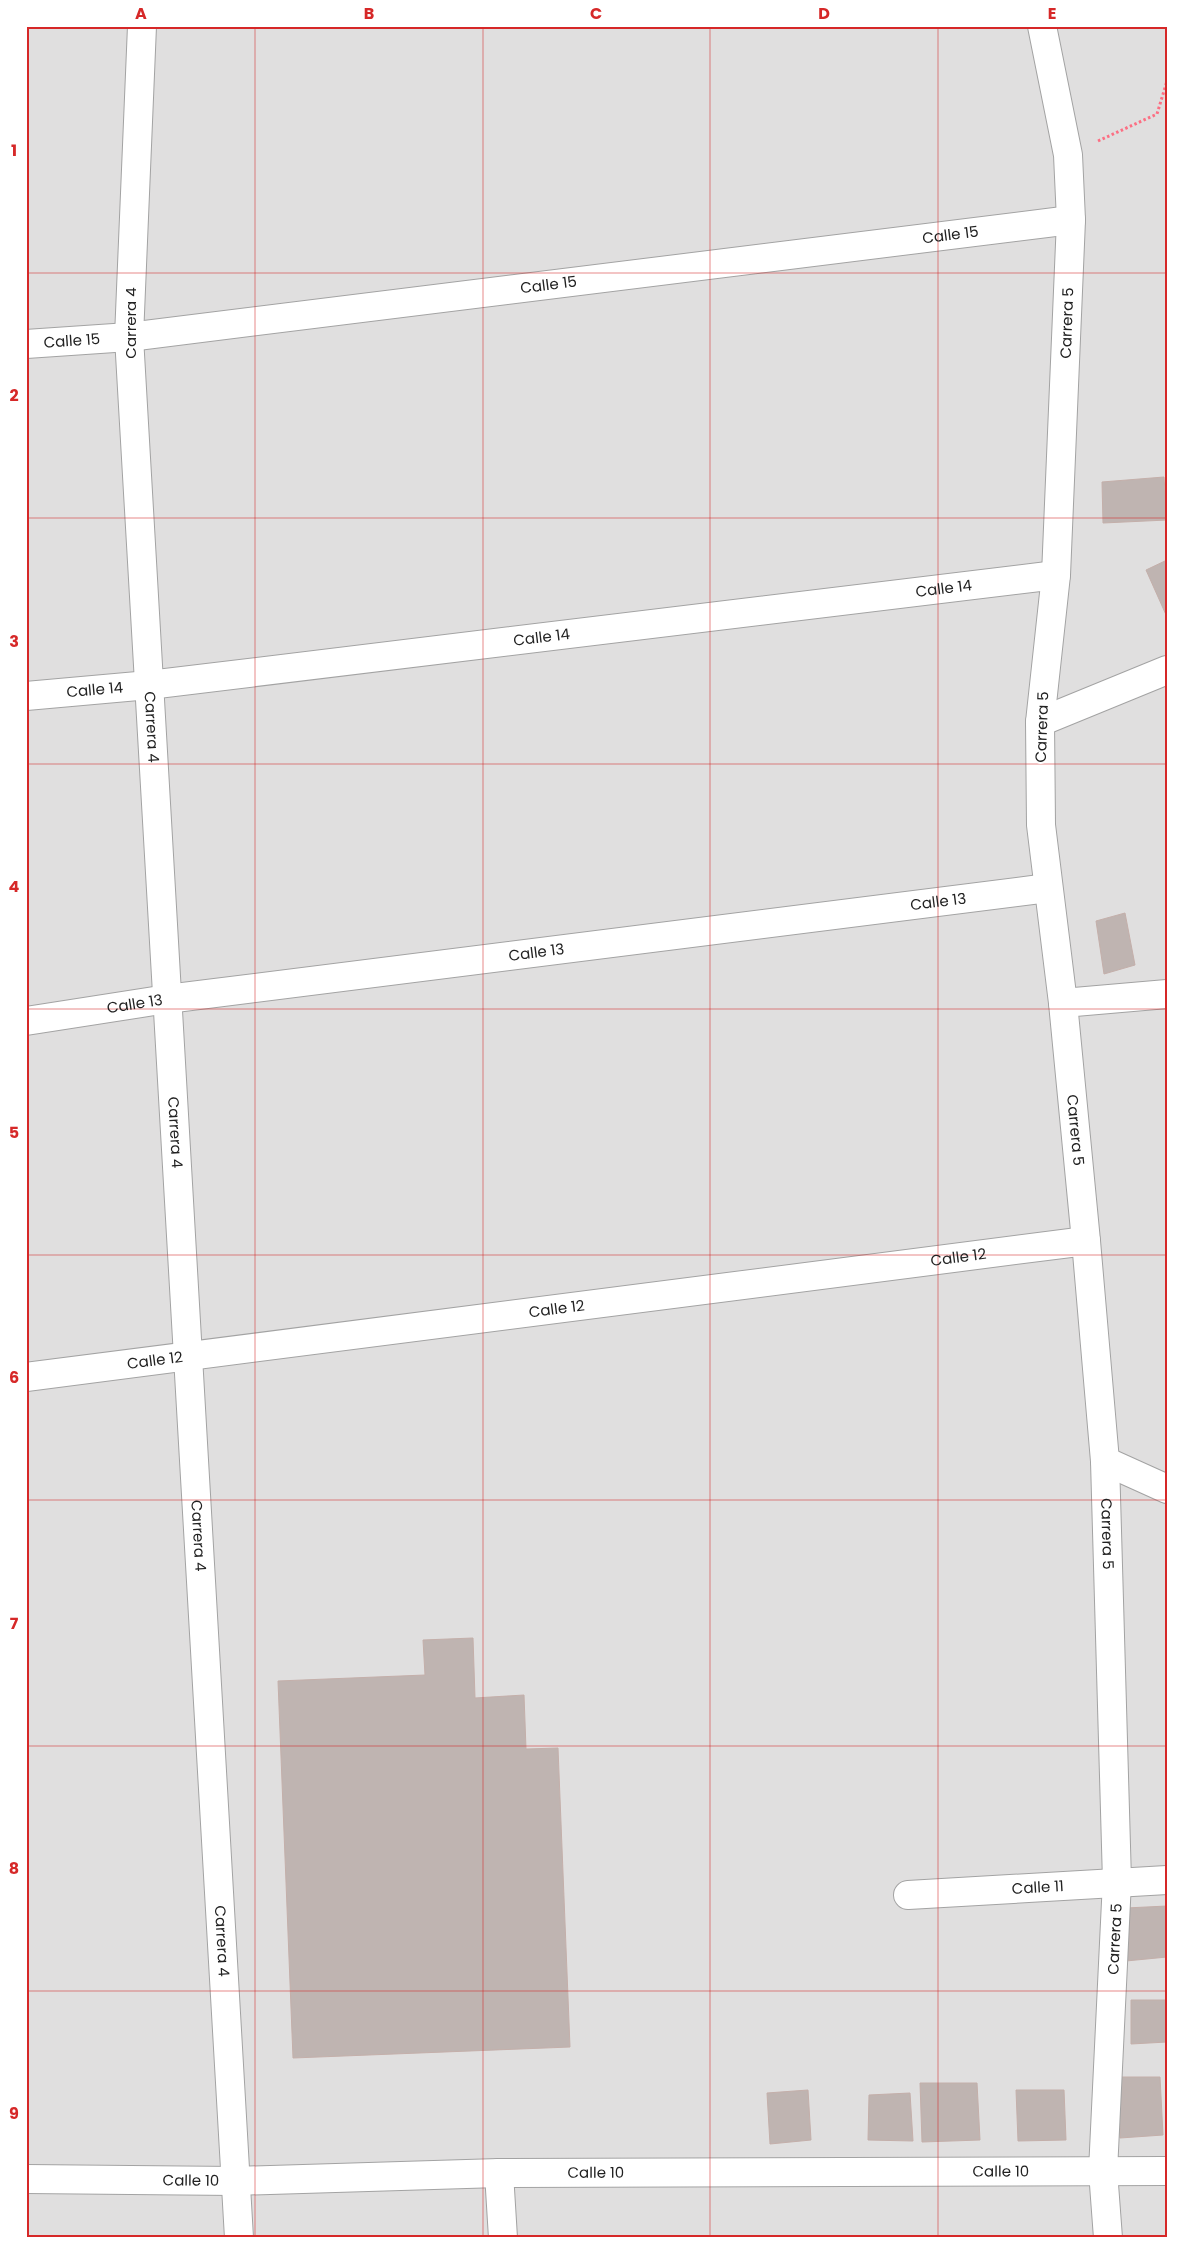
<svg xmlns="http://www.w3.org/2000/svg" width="1193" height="2264" font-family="Poppins,sans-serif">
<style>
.residential{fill:#e0dfdf}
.building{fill:#bfb4b1;stroke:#c4afaa}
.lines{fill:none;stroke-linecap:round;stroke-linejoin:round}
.minor-casing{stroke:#a3a3a3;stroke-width:30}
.path{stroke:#fc6f83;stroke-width:3;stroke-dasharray:2.5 2.5;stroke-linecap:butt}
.minor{stroke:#fff;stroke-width:28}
.grid{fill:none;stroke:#d62828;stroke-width:1;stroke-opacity:0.55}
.labels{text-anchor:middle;stroke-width:4;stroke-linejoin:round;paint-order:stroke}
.street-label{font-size:15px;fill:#222;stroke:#fff}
.neatline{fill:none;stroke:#d62828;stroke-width:2}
.grid-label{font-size:16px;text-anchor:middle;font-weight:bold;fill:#d62828}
</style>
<rect width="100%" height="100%" fill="#f2ece8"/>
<path class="residential" d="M 26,26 L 1167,26 L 1167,2238 L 26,2238 Z"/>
<path class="building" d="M 1164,477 L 1167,520 L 1103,523 L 1102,482 Z
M 1167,560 L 1167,617 L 1146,570 Z
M 1125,913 L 1135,965 L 1104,974 L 1096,921 Z
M 473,1638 L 475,1698 L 524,1695 L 526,1749 L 558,1748 L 570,2047 L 293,2058 L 278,1681 L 425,1675 L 423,1640 Z
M 1167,1906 L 1167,1957 L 1126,1961 L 1126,1908 Z
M 1131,2000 L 1167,2000 L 1167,2042 L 1131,2044 Z
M 1118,2077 L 1160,2077 L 1163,2135 L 1120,2138 Z
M 920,2083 L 977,2083 L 980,2140 L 922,2142 Z
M 808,2090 L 811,2140 L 770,2144 L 767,2093 Z
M 1016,2090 L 1064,2090 L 1066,2140 L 1018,2141 Z
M 910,2093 L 913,2141 L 868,2140 L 869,2095 Z"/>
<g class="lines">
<g class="minor-casing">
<g id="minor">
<path id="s1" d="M 142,26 L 129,337 L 239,2238"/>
<path id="s2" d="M 1042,26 L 1068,155 L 1071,220 L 1056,575 L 1040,722 L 1041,825 L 1063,1003 L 1086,1241 L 1105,1461 L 1117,1881 L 1103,2171 L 1108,2238"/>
<path id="s3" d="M 26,344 L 129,337 L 1071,220"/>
<path id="s4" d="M 26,696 L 149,685 L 1056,575"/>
<path d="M 1040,722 L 1167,670"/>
<path d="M 1063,1003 L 1167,994"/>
<path id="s5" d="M 26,1021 L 167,999 L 1048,888"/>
<path id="s6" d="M 26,1377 L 1086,1241"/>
<path d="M 1105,1461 L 1167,1489"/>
<path id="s7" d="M 908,1895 L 1167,1880"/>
<path d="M 499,2173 L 503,2238"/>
<path id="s8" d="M 26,2179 L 235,2181 L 499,2173 L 1167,2171"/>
</g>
</g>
<path class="path" d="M 1098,141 L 1157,114 L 1167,81"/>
<use href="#minor" class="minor"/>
</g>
<path class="grid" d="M 255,26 L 255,2238M 483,26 L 483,2238M 710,26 L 710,2238M 938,26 L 938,2238M 26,273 L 1167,273M 26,518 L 1167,518M 26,764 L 1167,764M 26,1009 L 1167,1009M 26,1255 L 1167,1255M 26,1500 L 1167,1500M 26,1746 L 1167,1746M 26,1991 L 1167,1991"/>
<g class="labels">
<g class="street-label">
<text dy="5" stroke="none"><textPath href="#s3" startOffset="931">Calle 15</textPath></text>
<text dy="5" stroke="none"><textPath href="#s3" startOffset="526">Calle 15</textPath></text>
<text transform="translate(131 323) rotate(-90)" y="5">Carrera 4</text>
<text transform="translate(1067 323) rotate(-88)" y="5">Carrera 5</text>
<text dy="5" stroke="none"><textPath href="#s3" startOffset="46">Calle 15</textPath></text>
<text dy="5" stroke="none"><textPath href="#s4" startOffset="924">Calle 14</textPath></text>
<text dy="5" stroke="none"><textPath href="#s4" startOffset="519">Calle 14</textPath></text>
<text dy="5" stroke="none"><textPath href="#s4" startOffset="69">Calle 14</textPath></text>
<text transform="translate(1042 727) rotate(-88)" y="5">Carrera 5</text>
<text dy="5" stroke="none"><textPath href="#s1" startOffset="702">Carrera 4</textPath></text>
<text dy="5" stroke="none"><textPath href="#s5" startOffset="920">Calle 13</textPath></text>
<text dy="5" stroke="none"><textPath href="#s5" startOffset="515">Calle 13</textPath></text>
<text dy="5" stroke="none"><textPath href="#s5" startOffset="110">Calle 13</textPath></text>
<text dy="5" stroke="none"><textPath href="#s2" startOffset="1110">Carrera 5</textPath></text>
<text dy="5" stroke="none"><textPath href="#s1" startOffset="1108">Carrera 4</textPath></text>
<text dy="5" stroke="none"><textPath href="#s6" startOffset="940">Calle 12</textPath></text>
<text dy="5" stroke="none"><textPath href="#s6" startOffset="535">Calle 12</textPath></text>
<text dy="5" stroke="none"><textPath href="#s6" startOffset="130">Calle 12</textPath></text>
<text dy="5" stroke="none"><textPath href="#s2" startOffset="1515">Carrera 5</textPath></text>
<text dy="5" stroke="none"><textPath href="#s1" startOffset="1512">Carrera 4</textPath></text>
<text dy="5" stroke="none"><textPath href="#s7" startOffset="130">Calle 11</textPath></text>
<text transform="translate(1115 1939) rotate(-87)" y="5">Carrera 5</text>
<text dy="5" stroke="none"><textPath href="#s1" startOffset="1918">Carrera 4</textPath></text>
<text dy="5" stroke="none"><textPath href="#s8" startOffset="975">Calle 10</textPath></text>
<text dy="5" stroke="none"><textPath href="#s8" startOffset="570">Calle 10</textPath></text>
<text dy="5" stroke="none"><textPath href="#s8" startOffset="165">Calle 10</textPath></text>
</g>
</g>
<rect width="1193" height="2264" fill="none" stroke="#ffffff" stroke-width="55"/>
<rect x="28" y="28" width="1138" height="2208" class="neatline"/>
<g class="grid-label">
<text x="141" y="19">A</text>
<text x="369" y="19">B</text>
<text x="596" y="19">C</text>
<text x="824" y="19">D</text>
<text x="1052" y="19">E</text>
<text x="14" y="156">1</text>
<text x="14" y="401">2</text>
<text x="14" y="647">3</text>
<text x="14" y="892">4</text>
<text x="14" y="1138">5</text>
<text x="14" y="1383">6</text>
<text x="14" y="1629">7</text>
<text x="14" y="1874">8</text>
<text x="14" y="2119">9</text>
</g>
</svg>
